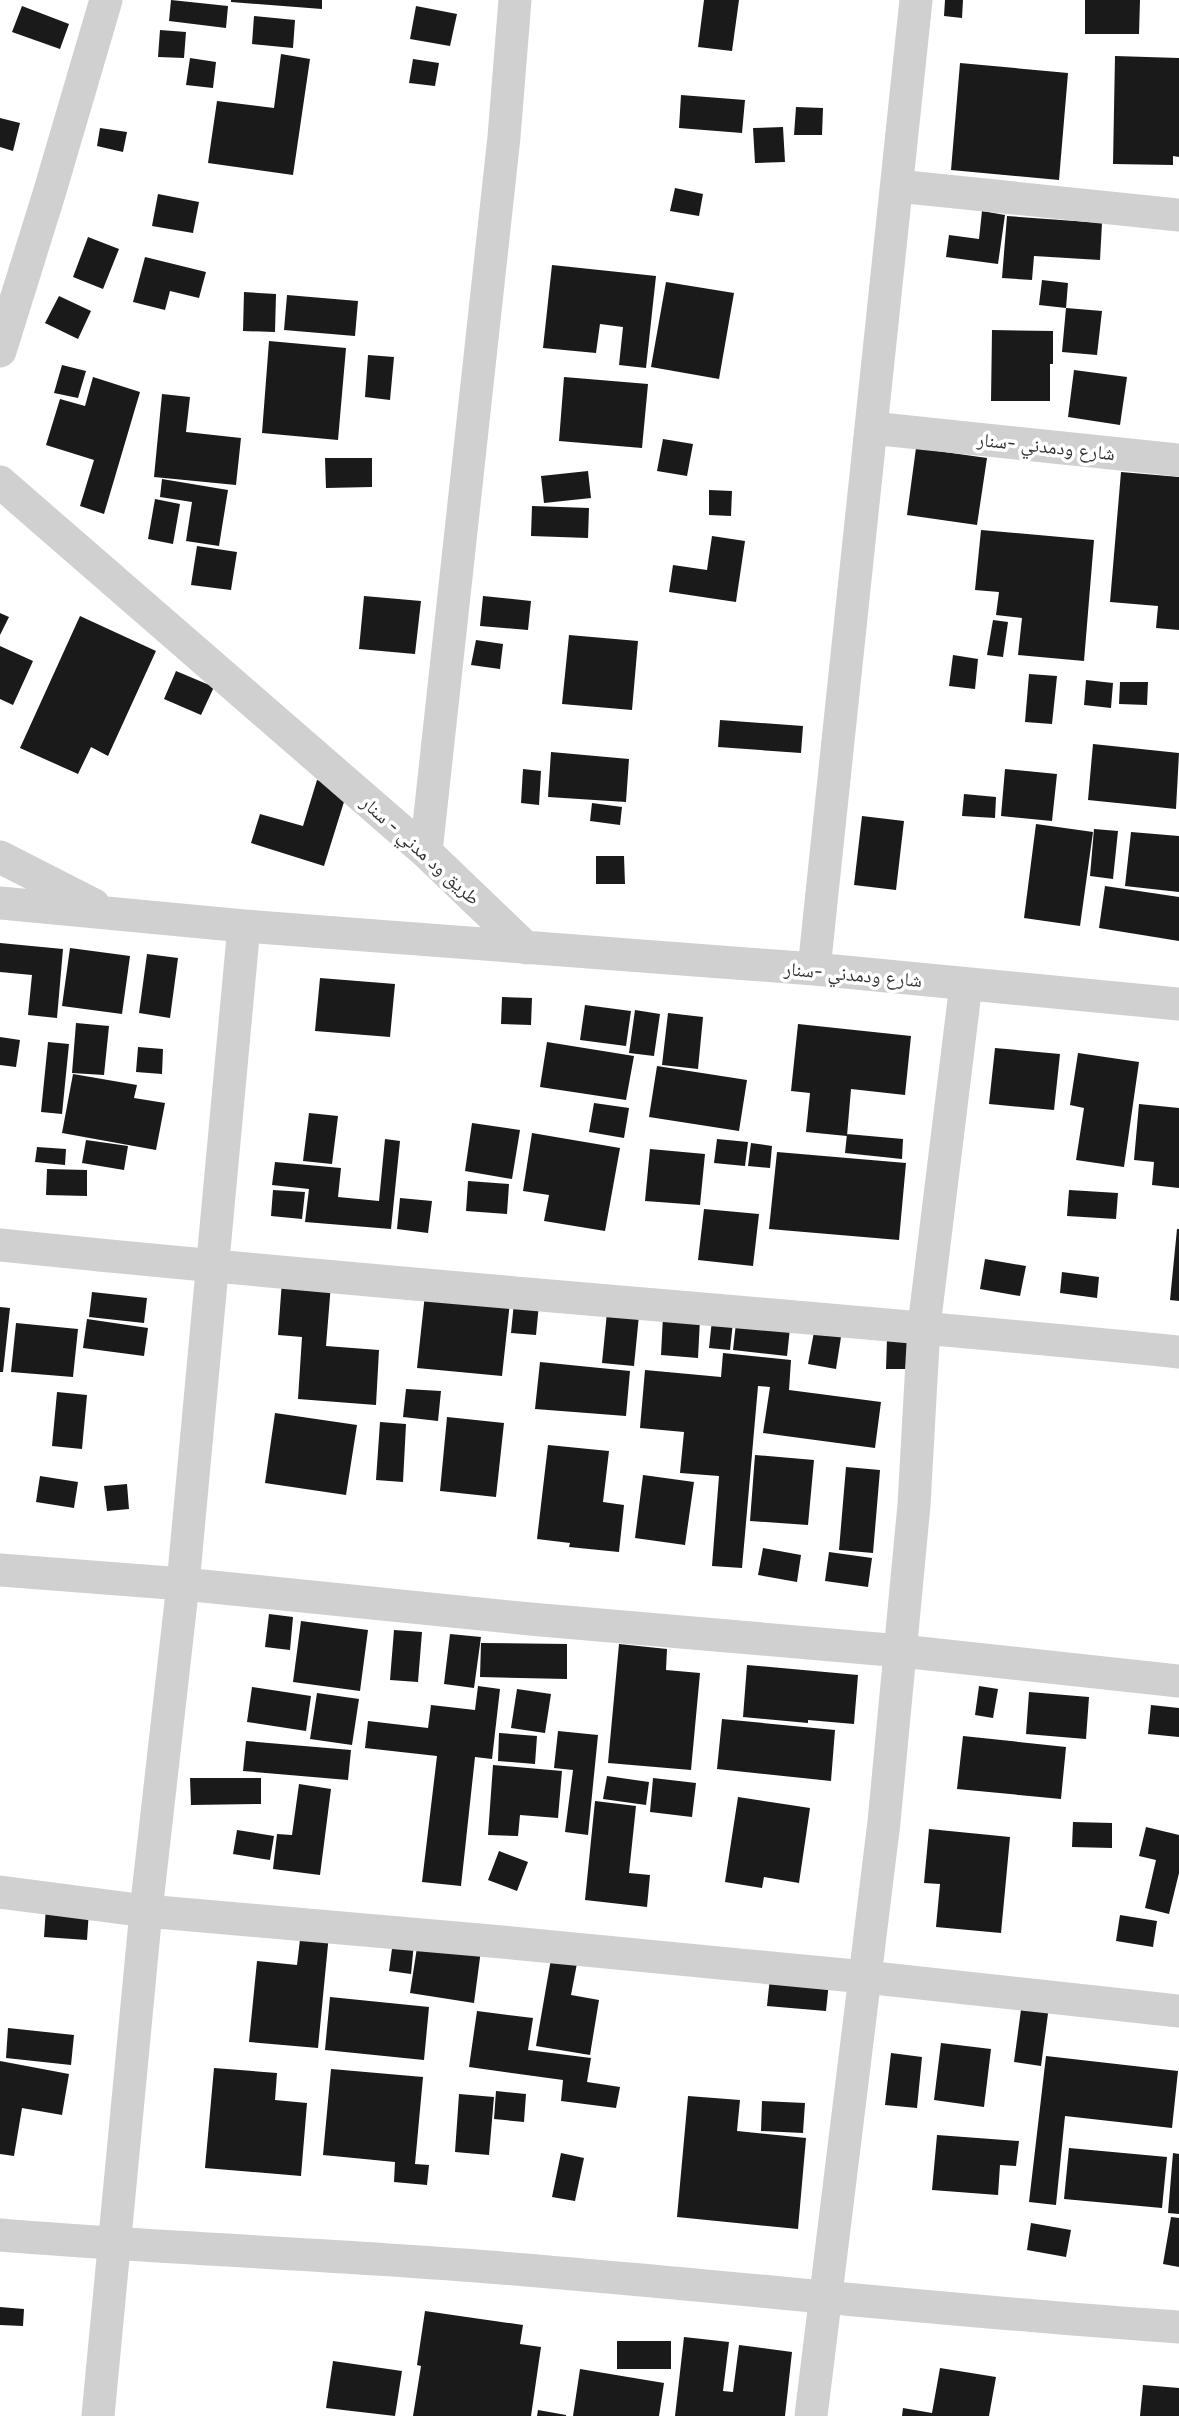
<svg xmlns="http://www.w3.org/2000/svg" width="1179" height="2416" font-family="Inter,'Noto Naskh Arabic',sans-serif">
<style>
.building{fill:#1a1a1a}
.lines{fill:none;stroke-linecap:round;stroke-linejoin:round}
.street{stroke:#d0d0d0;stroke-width:33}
.labels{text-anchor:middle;stroke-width:7;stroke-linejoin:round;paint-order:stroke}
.street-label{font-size:19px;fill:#333;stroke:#fff}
</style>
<rect width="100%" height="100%" fill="#fff"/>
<path class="building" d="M 171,0 L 228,6 L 226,28 L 169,21 Z
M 231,0 L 322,0 L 322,9 L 231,2 Z
M 704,0 L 739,0 L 732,51 L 698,47 Z
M 945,0 L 963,0 L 962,18 L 944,16 Z
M 1085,0 L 1140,0 L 1139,34 L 1085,34 Z
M 22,6 L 69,24 L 60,49 L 12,32 Z
M 416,6 L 457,14 L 450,46 L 410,39 Z
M 254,16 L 295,20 L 293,48 L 252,44 Z
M 160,30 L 186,32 L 184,58 L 158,57 Z
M 281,54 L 310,59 L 293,175 L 208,163 L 217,101 L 274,108 Z
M 1115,56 L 1179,58 L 1179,157 L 1173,156 L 1173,165 L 1113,164 Z
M 190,58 L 216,62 L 213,88 L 186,85 Z
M 413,59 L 439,63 L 435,86 L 409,83 Z
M 960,63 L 1068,73 L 1059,180 L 951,170 Z
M 681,95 L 745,100 L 742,133 L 679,128 Z
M 796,107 L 823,108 L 822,135 L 794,135 Z
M 0,118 L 20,123 L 13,151 L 0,147 Z
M 783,127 L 785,162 L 755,163 L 753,128 Z
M 100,128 L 127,132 L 123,152 L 97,146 Z
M 675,188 L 703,194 L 699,216 L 670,211 Z
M 158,194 L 199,202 L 193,233 L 152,226 Z
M 982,211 L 1005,215 L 998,264 L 946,257 L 949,235 L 979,239 Z
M 1007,216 L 1102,223 L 1100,260 L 1034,256 L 1032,280 L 1002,278 Z
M 88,237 L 119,249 L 103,289 L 73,277 Z
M 145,257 L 206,272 L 199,298 L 170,291 L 165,310 L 133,302 Z
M 552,265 L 656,276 L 646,368 L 619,365 L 623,327 L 600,324 L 596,353 L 543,348 Z
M 1042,280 L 1068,283 L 1066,308 L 1039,305 Z
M 666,282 L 734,293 L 719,379 L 651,367 Z
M 244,292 L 276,294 L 275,332 L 243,331 Z
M 287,295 L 358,301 L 355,336 L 284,330 Z
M 59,296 L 91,311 L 78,339 L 45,323 Z
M 1066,308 L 1102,311 L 1097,355 L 1062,352 Z
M 992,330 L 1053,331 L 1053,364 L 1050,364 L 1050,401 L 991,401 Z
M 269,341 L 346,348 L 338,440 L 262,433 Z
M 368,355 L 394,357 L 390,400 L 365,397 Z
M 62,365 L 86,371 L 78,398 L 54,393 Z
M 1074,370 L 1127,377 L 1120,425 L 1068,417 Z
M 93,377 L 140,392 L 104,514 L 80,506 L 94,460 L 46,445 L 60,399 L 85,406 Z
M 564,377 L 648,384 L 642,448 L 559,441 Z
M 162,394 L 190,397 L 186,432 L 241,438 L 236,485 L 154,477 Z
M 663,439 L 693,444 L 687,476 L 657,471 Z
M 916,448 L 987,458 L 977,525 L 907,515 Z
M 325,458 L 372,458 L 372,487 L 326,488 Z
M 588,471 L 591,498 L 544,503 L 541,476 Z
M 1121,472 L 1179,477 L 1179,630 L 1156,628 L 1158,606 L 1110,602 Z
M 162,479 L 228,490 L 219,546 L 186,541 L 192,502 L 160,497 Z
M 709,490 L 732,491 L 731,516 L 709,515 Z
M 155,499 L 180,504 L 173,544 L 148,539 Z
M 532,506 L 589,508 L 588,538 L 531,536 Z
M 981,530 L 1094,540 L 1084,661 L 1018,655 L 1022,618 L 996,615 L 999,592 L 975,590 Z
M 712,536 L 745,541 L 736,602 L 669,592 L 673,565 L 707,570 Z
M 197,546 L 237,552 L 231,590 L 191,585 Z
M 364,596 L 421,601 L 415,654 L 359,649 Z
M 483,596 L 531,601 L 528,630 L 480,626 Z
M 0,613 L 9,617 L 0,635 Z
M 80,616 L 156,651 L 108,756 L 91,747 L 78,774 L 20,748 Z
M 993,620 L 1008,622 L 1003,657 L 987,655 Z
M 569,635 L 638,641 L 632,710 L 562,704 Z
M 476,640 L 503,644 L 500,669 L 471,665 Z
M 0,646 L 33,661 L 13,705 L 0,699 Z
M 953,655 L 978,659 L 975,689 L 949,686 Z
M 176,671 L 214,687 L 201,715 L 164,699 Z
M 1029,674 L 1057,676 L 1052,724 L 1025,722 Z
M 1086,680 L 1113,683 L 1111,708 L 1084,705 Z
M 1120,682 L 1148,682 L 1147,705 L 1119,704 Z
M 720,720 L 803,726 L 801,753 L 718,747 Z
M 1093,744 L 1179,753 L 1176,809 L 1088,800 Z
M 551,752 L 629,759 L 626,802 L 548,797 Z
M 523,769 L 541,771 L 539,805 L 521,803 Z
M 1005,769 L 1057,774 L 1052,821 L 1001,816 Z
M 317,780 L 348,789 L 324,866 L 251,843 L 260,814 L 303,826 Z
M 964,794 L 996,797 L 995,818 L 962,816 Z
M 592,803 L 622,807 L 620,825 L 590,821 Z
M 862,816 L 904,821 L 896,890 L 854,885 Z
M 1036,824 L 1093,832 L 1080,926 L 1024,918 Z
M 1094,829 L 1118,831 L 1113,879 L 1090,876 Z
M 1131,832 L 1179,836 L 1179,892 L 1125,886 Z
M 596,856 L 624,856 L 625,884 L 596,884 Z
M 1105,886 L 1179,897 L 1179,941 L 1099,928 Z
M 0,943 L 63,949 L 57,1018 L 28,1015 L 32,975 L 0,972 Z
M 70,948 L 130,956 L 122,1014 L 62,1006 Z
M 147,954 L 178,958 L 170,1018 L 139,1013 Z
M 320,978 L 395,984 L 390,1037 L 315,1031 Z
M 502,997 L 532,998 L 531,1025 L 501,1024 Z
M 585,1005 L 631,1011 L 626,1046 L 580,1040 Z
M 635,1010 L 660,1014 L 654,1056 L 629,1053 Z
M 668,1013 L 703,1017 L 698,1069 L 662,1065 Z
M 76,1023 L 109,1026 L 104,1075 L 72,1073 Z
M 798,1024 L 911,1036 L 905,1095 L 851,1089 L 847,1136 L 806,1132 L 810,1093 L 791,1091 Z
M 0,1037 L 20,1040 L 16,1067 L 0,1065 Z
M 48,1042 L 69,1044 L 62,1114 L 41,1112 Z
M 547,1042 L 634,1056 L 626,1100 L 540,1087 Z
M 138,1047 L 163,1049 L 162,1074 L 136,1072 Z
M 995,1048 L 1060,1054 L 1054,1110 L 989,1104 Z
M 1078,1053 L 1139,1062 L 1124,1167 L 1076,1160 L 1084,1108 L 1070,1105 Z
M 657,1066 L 747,1080 L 739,1131 L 649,1117 Z
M 73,1074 L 137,1085 L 134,1098 L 165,1103 L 156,1150 L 62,1133 Z
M 594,1103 L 629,1108 L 624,1138 L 589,1132 Z
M 1139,1104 L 1179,1108 L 1179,1188 L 1152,1185 L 1154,1162 L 1134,1160 Z
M 309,1113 L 338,1116 L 332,1164 L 303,1161 Z
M 472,1123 L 520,1130 L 512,1179 L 465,1171 Z
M 532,1133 L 620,1148 L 605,1231 L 544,1221 L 549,1195 L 523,1191 Z
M 847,1134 L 903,1139 L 902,1159 L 845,1153 Z
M 385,1139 L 400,1141 L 391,1229 L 305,1222 L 309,1189 L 272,1185 L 275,1162 L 341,1168 L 338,1197 L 379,1201 Z
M 717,1139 L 748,1142 L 745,1166 L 714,1163 Z
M 86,1140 L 128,1146 L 124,1170 L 82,1163 Z
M 751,1143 L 772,1146 L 770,1168 L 748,1166 Z
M 37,1147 L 66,1149 L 65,1165 L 35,1162 Z
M 650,1149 L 705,1154 L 700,1205 L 645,1201 Z
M 777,1152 L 906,1163 L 899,1240 L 769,1229 Z
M 47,1169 L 87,1170 L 87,1196 L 46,1195 Z
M 468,1181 L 509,1184 L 507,1214 L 466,1211 Z
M 273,1190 L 305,1192 L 302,1219 L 271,1216 Z
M 1069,1190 L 1118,1193 L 1116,1219 L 1067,1216 Z
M 400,1198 L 432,1201 L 428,1233 L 397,1229 Z
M 704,1209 L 759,1214 L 753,1266 L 698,1260 Z
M 1177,1229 L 1179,1229 L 1179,1301 L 1170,1300 Z
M 985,1259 L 1026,1266 L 1020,1296 L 980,1289 Z
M 1062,1272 L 1099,1277 L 1097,1298 L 1060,1293 Z
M 282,1281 L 331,1284 L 326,1346 L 379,1350 L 376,1405 L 298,1399 L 302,1337 L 278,1335 Z
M 92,1292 L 147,1298 L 144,1323 L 89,1317 Z
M 425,1294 L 510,1302 L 502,1376 L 417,1368 Z
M 514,1302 L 539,1304 L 536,1335 L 511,1333 Z
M 0,1307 L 10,1308 L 3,1372 L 0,1372 Z
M 607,1312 L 639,1315 L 634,1366 L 602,1363 Z
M 663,1316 L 700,1319 L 698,1358 L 661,1355 Z
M 87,1319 L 148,1328 L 144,1356 L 83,1348 Z
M 712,1320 L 733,1322 L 730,1350 L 709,1348 Z
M 16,1323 L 78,1329 L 73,1377 L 11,1372 Z
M 736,1323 L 790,1328 L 787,1356 L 733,1350 Z
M 814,1332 L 841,1337 L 836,1369 L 808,1364 Z
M 887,1339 L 911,1340 L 911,1369 L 886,1369 Z
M 723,1353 L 791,1360 L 789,1390 L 881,1402 L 875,1448 L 763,1433 L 770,1387 L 758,1386 L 742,1568 L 712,1566 L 719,1476 L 680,1473 L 684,1432 L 640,1428 L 645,1370 L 721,1377 Z
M 540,1362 L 630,1371 L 626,1416 L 535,1409 Z
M 406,1389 L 441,1391 L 438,1421 L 403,1417 Z
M 57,1392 L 87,1395 L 82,1449 L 52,1446 Z
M 275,1413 L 357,1425 L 346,1495 L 265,1483 Z
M 447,1417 L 504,1423 L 496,1497 L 440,1491 Z
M 380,1422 L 406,1424 L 403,1482 L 376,1480 Z
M 548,1445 L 609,1451 L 603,1502 L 624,1505 L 619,1552 L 569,1547 L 570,1543 L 537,1539 Z
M 755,1455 L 814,1460 L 808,1525 L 750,1521 Z
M 846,1467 L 880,1470 L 873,1553 L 839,1550 Z
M 643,1475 L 694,1482 L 685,1545 L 635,1538 Z
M 40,1476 L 78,1482 L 74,1508 L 36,1502 Z
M 127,1484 L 129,1509 L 107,1511 L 104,1486 Z
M 763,1548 L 801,1555 L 797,1582 L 758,1575 Z
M 829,1552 L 872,1558 L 868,1587 L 825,1581 Z
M 269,1614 L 293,1617 L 290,1650 L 265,1647 Z
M 301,1621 L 368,1630 L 360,1691 L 293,1682 Z
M 394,1630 L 422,1632 L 418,1682 L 390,1680 Z
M 450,1634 L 481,1637 L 474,1688 L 444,1684 Z
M 481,1643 L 567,1644 L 567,1679 L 480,1677 Z
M 619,1644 L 667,1649 L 666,1670 L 700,1673 L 691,1770 L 608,1763 Z
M 747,1665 L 858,1675 L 854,1724 L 808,1720 L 808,1723 L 743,1717 Z
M 478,1686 L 500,1689 L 492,1759 L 475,1757 L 461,1886 L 422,1882 L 437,1756 L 365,1748 L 368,1721 L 428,1728 L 431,1705 L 475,1710 Z
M 979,1686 L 998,1689 L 993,1718 L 975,1715 Z
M 252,1687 L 311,1696 L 306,1731 L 247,1722 Z
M 517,1689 L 551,1694 L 545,1733 L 511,1728 Z
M 1029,1692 L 1089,1697 L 1086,1739 L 1026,1734 Z
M 317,1693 L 359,1699 L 352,1745 L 310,1739 Z
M 1151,1705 L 1179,1708 L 1179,1737 L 1148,1734 Z
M 722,1719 L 835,1730 L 831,1781 L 717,1769 Z
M 558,1731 L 598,1735 L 588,1835 L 565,1832 L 573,1770 L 554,1768 Z
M 499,1733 L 537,1736 L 535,1764 L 498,1761 Z
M 963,1736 L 1066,1747 L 1061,1799 L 957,1789 Z
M 246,1741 L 351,1750 L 348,1780 L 243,1771 Z
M 493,1765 L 562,1771 L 558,1818 L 520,1815 L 518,1836 L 488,1835 Z
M 607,1776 L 649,1782 L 646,1805 L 603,1799 Z
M 190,1778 L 261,1778 L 261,1804 L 191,1805 Z
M 653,1778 L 696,1783 L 692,1817 L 650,1812 Z
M 299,1784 L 331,1789 L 320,1875 L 273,1869 L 277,1834 L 292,1835 Z
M 738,1797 L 810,1808 L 799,1883 L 764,1877 L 762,1888 L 725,1882 Z
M 595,1801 L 636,1806 L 629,1873 L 650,1875 L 647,1907 L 585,1900 Z
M 1073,1822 L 1112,1823 L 1112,1848 L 1072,1847 Z
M 1146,1827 L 1179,1835 L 1179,1873 L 1169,1914 L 1145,1908 L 1156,1860 L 1139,1856 Z
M 929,1829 L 1010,1837 L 1001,1933 L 936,1927 L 940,1884 L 924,1883 Z
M 237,1830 L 274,1836 L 270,1860 L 233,1854 Z
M 499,1851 L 528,1862 L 517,1891 L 488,1880 Z
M 46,1907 L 89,1910 L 87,1940 L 44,1937 Z
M 1120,1915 L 1157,1921 L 1153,1947 L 1116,1941 Z
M 301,1931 L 329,1934 L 318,2048 L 249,2042 L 257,1961 L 297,1965 Z
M 393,1941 L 414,1943 L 411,1974 L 389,1971 Z
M 418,1941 L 481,1950 L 474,2003 L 410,1993 Z
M 552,1953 L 578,1958 L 571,1995 L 599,2000 L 590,2055 L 536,2046 Z
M 770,1977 L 829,1982 L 826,2011 L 767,2006 Z
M 330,1997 L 429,2007 L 424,2060 L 325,2050 Z
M 1022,2002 L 1049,2006 L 1041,2066 L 1014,2062 Z
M 477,2011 L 533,2018 L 528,2050 L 591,2058 L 587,2082 L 620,2087 L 616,2108 L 561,2101 L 563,2080 L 469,2067 Z
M 8,2028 L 74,2035 L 71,2065 L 6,2058 Z
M 941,2043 L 991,2049 L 984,2107 L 934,2100 Z
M 891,2053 L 922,2057 L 917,2108 L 885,2105 Z
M 1046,2056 L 1178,2071 L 1172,2128 L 1065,2116 L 1056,2205 L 1029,2202 Z
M 0,2061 L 69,2074 L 62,2115 L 22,2108 L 14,2156 L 0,2154 Z
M 214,2068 L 277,2073 L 275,2100 L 307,2103 L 301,2176 L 205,2168 Z
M 331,2069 L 423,2077 L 415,2164 L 429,2165 L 427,2185 L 394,2182 L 395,2162 L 323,2155 Z
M 496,2091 L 526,2094 L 524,2122 L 494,2119 Z
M 459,2094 L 494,2097 L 489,2155 L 455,2152 Z
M 688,2096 L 740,2100 L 737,2131 L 806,2138 L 798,2229 L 677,2217 Z
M 762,2101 L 805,2103 L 803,2133 L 761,2131 Z
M 937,2135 L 1019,2141 L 1016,2166 L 1000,2165 L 998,2195 L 932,2190 Z
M 1069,2148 L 1167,2157 L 1162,2208 L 1064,2199 Z
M 561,2153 L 584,2158 L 575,2201 L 552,2197 Z
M 1173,2153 L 1179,2154 L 1179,2214 L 1168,2213 Z
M 1171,2217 L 1179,2218 L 1179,2267 L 1163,2264 Z
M 1031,2223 L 1071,2230 L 1066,2257 L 1027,2250 Z
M 0,2307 L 24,2309 L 23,2326 L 0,2325 Z
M 425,2311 L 523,2325 L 520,2344 L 541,2347 L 531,2416 L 413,2416 L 421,2366 L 417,2365 Z
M 684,2337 L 729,2342 L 723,2391 L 733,2392 L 739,2345 L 792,2352 L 785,2416 L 675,2416 Z
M 617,2341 L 671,2341 L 671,2369 L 617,2369 Z
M 333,2361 L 402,2371 L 395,2416 L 326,2408 Z
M 940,2368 L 996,2377 L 989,2416 L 902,2416 L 903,2408 L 932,2413 Z
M 580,2369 L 664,2383 L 659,2416 L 573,2416 Z
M 1143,2385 L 1179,2388 L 1179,2416 L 1140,2416 Z
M 538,2410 L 566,2415 L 566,2416 L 537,2416 Z"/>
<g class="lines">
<path class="street" d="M 897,186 L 1179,215
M 0,351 L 49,194 L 106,0
M 871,428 L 1179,460
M 0,482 L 426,852 L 526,948
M 426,852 L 504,137 L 515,0
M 0,857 L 94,905
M 0,903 L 244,926 L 814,969 L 1179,1004
M 814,969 L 916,0
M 0,1245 C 393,1286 786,1313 1179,1352
M 0,1570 L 183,1584 L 530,1619 L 901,1651 L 1179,1681
M 0,1892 L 146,1911 L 502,1942 L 865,1977 L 1179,2011
M 0,2235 C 154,2248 308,2253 463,2265 C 702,2283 940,2311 1179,2327
M 98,2416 L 146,1911 L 183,1584 L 244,926
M 811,2416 L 884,1822 L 914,1505 L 924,1326 L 966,984"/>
</g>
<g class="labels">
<g class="street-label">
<text transform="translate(1046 446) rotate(6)" y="7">شارع ودمدني -سنار</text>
<text transform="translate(421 850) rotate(42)" y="7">طريق ود مدني - سنار</text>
<text transform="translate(853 974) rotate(5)" y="7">شارع ودمدني -سنار</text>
</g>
</g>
</svg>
